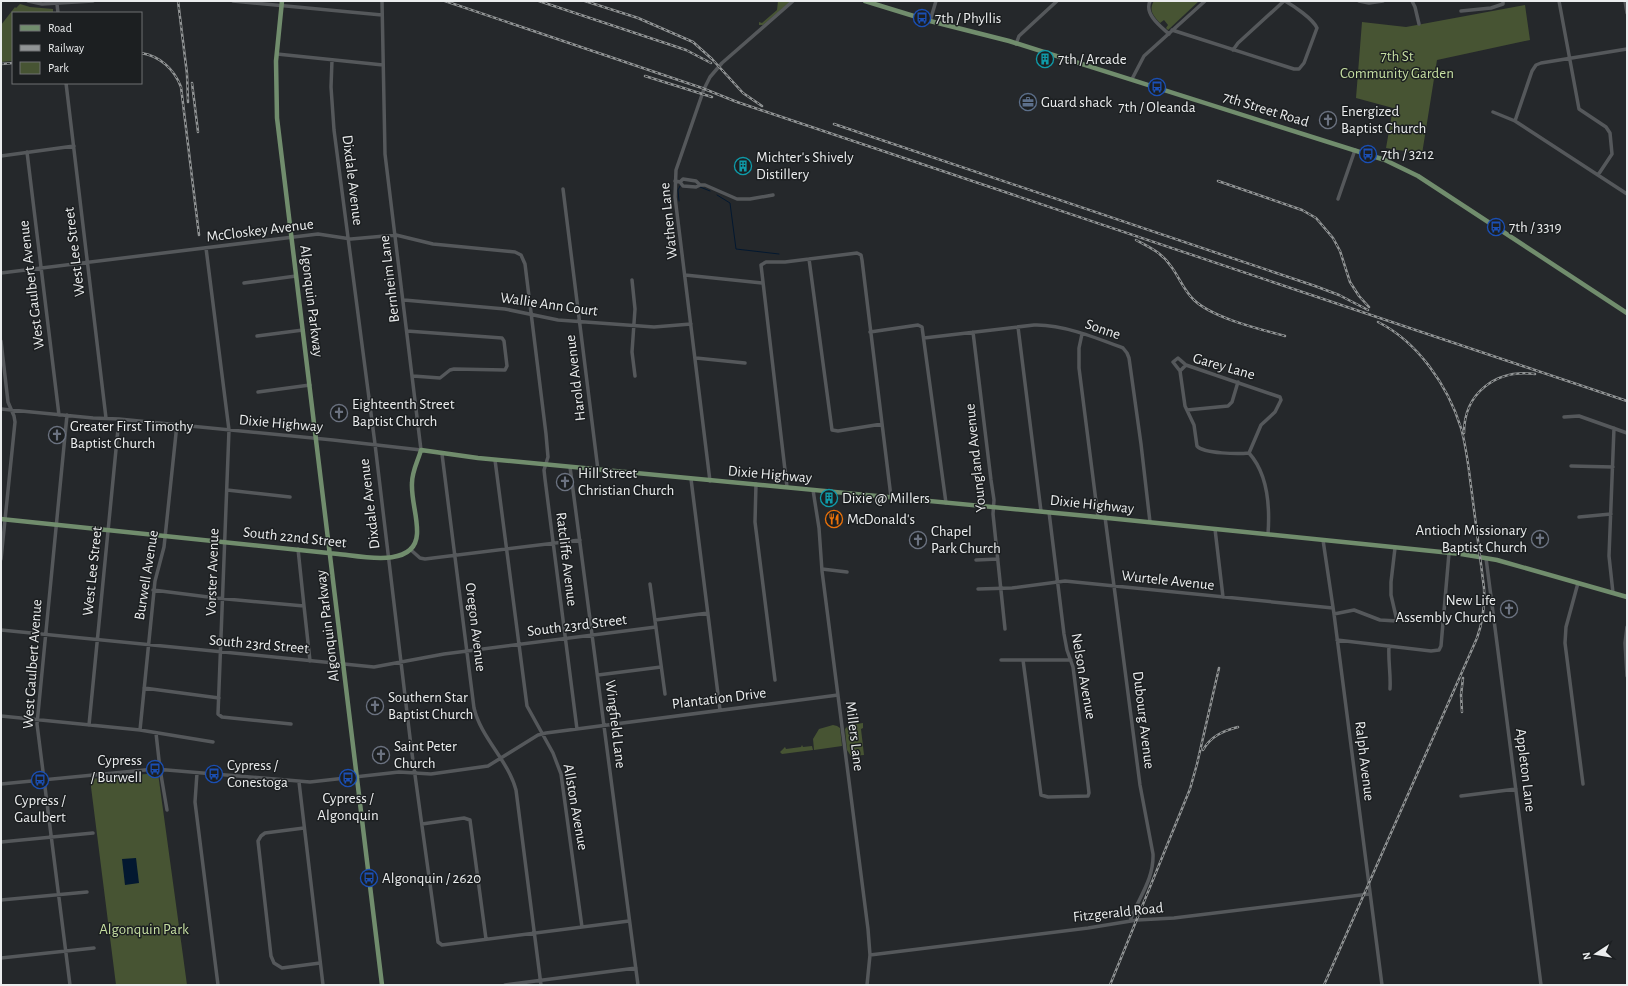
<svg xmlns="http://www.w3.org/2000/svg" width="1628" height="986" font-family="'Alegreya Sans',sans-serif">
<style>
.green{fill:#475433}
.water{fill:#031830}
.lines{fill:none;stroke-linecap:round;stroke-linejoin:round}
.stream{stroke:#031830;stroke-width:1}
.minor{stroke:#55585b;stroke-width:3.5}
.major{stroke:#718d6d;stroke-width:4.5}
.rail-casing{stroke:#919495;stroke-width:2.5}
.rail{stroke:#1c1f21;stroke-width:1;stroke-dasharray:3;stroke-linecap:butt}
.labels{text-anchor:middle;stroke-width:3;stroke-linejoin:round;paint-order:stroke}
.poi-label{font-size:15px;fill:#ebedee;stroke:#1c1f21;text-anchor:start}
.park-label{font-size:15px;fill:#c6dfa2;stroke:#1c1f21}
.street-label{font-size:15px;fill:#ebedee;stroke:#1c1f21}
</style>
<rect width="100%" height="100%" fill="#25282b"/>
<path class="green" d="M 778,1 L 791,1 L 763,25 L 759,25 L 759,22 L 762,23 L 777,10 Z
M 1154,1 L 1195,2 L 1199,1 L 1168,30 L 1166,28 L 1168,25 L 1164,20 L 1160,23 C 1154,16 1148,11 1154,1 Z
M 20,4 L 30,7 L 53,9 L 53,13 L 13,13 L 13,61 L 1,62 L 1,25 L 15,7 L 16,8 Z
M 1525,5 L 1530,40 L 1437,60 L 1422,154 L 1386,148 L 1393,108 L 1356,98 L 1362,22 L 1406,27 Z
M 863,723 L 863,728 L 861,729 L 864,755 L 851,756 L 847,750 L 845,729 L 849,725 Z
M 833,725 L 837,726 L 840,728 L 842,746 L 814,750 L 813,739 L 819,729 Z
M 802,745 L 803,747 L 812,746 L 813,750 L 782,754 L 780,752 L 785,747 L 786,749 L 801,747 Z
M 158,773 L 187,985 L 116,985 L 90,779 Z"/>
<path class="water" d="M 136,858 L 139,883 L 125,885 L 122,859 Z"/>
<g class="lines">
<path class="stream" d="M 700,187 L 710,191
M 717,195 L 730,203 L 736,249 L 779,254
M 679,201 L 678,190 L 680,186"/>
<path class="minor" d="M 28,1 L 42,4 L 93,1
M 233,1 L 382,15
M 1150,1 C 1144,14 1160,26 1169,34
M 1359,1 L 1369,3 L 1383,1
M 1412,1 L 1415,7 L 1419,24
M 1559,1 L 1579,109 L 1606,127 L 1610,133 L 1612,154 L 1598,175
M 1625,1 L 1627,13
M 57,4 L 58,13
M 1461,11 L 1491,8 L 1503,4 L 1503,1
M 930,21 L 936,1
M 1172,30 L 1294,69 L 1299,69 L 1304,63 L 1317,28 C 1313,19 1294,6 1285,1
M 1016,44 L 1019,36 L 1057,1
M 1233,50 L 1238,43 L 1284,1
M 277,54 L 383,65
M 332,60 L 331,87 L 334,130 L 375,444 L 411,746 L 438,942 L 442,945 L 629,921
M 1132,79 L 1144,56 L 1205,1
M 66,83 L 106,418
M 1493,112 L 1515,121 L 1627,194
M 1515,121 L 1532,71 L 1536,65 L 1541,63 L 1627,49
M 27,152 L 59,415
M 1,156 L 74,146
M 675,181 L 680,182 L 683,179 L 696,181 L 700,185 L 696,187 L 683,186 L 680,182
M 700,185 L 705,185 L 737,199 L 750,199 L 773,195
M 563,189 L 598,470
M 1338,199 L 1355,150
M 206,248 L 229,430 L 218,714 L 222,717 L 291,724
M 809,259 L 832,430 L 838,431 L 882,424
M 1,273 L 318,234 L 351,239 L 396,235 L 433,244 L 515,252 L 521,255 L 525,264 L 546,434 L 548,457 L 544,470 L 545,479 L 577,729
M 685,275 L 762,283
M 632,280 L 635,309 L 632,352 L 635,376
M 244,283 L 296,276
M 404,300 L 505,309 L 558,320 L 654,327 L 691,324
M 1018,327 L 1041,511
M 407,331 L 502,338 L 504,341 L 507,366 L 505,370 L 454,369 L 450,370 L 440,378 L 413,376
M 870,332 L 918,325 L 922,327 L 946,503
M 973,332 L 991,480 L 994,500 L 993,514 L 1005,629
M 1082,334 L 1079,348 L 1079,368 L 1098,517
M 257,336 L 303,330
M 924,338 L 1034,325 C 1062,324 1097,338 1123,348 L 1127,353 L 1129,358 L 1141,444 L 1150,522
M 1,341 L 8,402 L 14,416 L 15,422 L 1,559
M 696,358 L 745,363
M 1180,371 L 1173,362 L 1178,358 L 1186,365
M 258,392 L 310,385
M 1,409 L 93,418 L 119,419 L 333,440 L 421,450 L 385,154 L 382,1
M 1187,410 L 1228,406 L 1232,402 L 1238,382
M 67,415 L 37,724 L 70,985
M 1564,417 L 1579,416 L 1627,433
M 1249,453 L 1261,425 L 1275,412 L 1281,400 L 1280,397 L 1186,365 L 1180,371 L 1185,406 L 1194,425 L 1197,446 C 1204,454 1239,454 1249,453 C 1268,474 1270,507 1268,534
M 442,454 L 474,708 C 481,738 508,760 516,790 L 541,985
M 495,460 L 527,706 L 553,753 L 561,774 L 582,927
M 1571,466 L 1613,467
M 570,467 L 638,985
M 691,479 L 720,710
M 710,481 L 675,197 L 676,170 L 704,89 L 710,77 L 722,63 L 793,1
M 756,484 L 755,522 L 775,680
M 787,487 L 761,265 L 766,262 L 785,262 L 857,253 L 861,255 L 862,260 L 891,497
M 227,490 L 290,497
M 813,490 L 819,528 L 822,571 L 868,929 L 870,955 L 867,985
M 1105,517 L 1140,785 L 1153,854 C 1154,880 1138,898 1130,921
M 1579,517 L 1611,514
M 1215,529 L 1223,597
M 1323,540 L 1334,614 L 1382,985
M 411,550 L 420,558 L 425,559 L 580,540
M 1486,558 L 1541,985
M 976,560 L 998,559
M 822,569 L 847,572
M 1578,583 L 1566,627 L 1565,643 L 1583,784
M 650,584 L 665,694
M 978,589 L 1012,588 L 1065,581 L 1333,608
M 153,590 L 216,598 L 304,606 L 298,549
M 1613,593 L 1609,556 L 1614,428
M 304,606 L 310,661
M 1334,614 L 1354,610 L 1380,620 L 1397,621 L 1391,595 L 1391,582 L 1395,548
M 655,620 L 708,613
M 1627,627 L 1625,643 L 1627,676
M 1,630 L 374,667 L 444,654 L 656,627
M 1337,640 L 1431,651 L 1439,650 L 1441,646 L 1449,553
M 1389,646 C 1388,662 1391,674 1390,689
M 1001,660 L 1071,660
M 1023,660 L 1041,795 L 1048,797 L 1088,796 L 1089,793 L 1088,784 L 1073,667 L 1067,650 L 1064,634 L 1049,512
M 598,675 L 661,667
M 144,688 L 219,698
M 1,716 L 140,730 L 213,742
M 89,725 L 119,419
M 140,730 L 155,581 L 164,547 L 177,424
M 156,733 L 160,769 L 167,810
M 197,773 L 195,802 L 218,985
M 299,782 L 323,985
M 1,784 L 155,769 L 310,782 L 399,772 L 431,774 L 488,766 L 538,735 L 546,733 L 838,695
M 1461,796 L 1516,789
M 422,824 L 464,818 L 470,820 L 486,939
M 304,828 L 265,833 L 261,836 L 258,841 L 271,956 L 274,963 L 282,968 L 320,963
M 1,842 L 93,833
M 1,900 L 87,892
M 870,955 L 1088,928 L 1137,920 L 1174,918 L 1369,894
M 1,958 L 94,948
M 505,985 L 636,968"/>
<path class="major" d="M 282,1 L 276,61 L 277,118 L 382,985
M 865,1 L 930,21 L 1009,41 L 1385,160 L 1418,176 L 1627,313
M 1,519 L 338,554 C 360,556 415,569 417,534 C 418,517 411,500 412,483 C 412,471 418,461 421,450 L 478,458 L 1098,517 L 1461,554 L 1497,560 L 1627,597"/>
<g class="rail-casing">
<path id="rail" d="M 178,1 L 187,74 L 188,102
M 445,1 L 702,88 L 737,102 L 1627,401
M 539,1 L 686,50 L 711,63
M 585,1 L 638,18 L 693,42 L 712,59 L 743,93 L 762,106
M 141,53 C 160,56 174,69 181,87 L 199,235
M 1,64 L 13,63
M 645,76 L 712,97
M 192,83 L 198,132
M 834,124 L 1315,286 L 1339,295 L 1368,310
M 1218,181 L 1302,210 L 1316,218 L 1333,238 L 1340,251 L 1350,282 L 1359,296 L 1369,307
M 1136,240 C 1149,247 1162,253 1170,265 C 1179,276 1183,290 1194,300 C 1213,318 1259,329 1285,336
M 1464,433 C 1464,393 1496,369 1535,374
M 1462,712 L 1461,695 L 1463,678
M 1203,750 C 1211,736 1223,731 1238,727
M 1110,985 L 1190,789 L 1197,764 L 1219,668
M 1324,985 L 1477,638 C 1483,621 1485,605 1484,588 C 1480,557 1476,526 1472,494 C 1469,472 1467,449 1461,428 C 1448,386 1418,342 1378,322"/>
</g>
<use href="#rail" class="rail"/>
</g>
<defs>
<g id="bus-ring" transform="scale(0.9)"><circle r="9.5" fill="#1c1f21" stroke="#1a4fb4" stroke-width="1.5"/><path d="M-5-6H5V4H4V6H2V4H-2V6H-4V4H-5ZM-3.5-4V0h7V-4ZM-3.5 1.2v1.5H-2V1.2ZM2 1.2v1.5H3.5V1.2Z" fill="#1a4fb4"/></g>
<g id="building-ring" transform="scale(0.9)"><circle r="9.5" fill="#1c1f21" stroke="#0f9aa8" stroke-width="1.5"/><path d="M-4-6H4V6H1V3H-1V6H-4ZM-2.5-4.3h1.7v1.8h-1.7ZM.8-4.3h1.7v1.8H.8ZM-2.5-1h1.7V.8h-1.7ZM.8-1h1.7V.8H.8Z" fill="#0f9aa8"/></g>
<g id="office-ring" transform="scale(0.9)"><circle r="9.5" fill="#1c1f21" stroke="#5c6f8a" stroke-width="1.5"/><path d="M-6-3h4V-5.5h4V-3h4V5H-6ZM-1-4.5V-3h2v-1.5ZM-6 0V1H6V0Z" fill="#5c6f8a"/></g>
<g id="church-ring" transform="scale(0.9)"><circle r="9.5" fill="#1c1f21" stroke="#6b7280" stroke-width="1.5"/><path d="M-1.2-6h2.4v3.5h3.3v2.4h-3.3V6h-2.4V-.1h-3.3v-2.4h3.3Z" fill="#6b7280"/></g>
<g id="restaurant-ring" transform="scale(0.9)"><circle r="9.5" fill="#1c1f21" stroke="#e8710a" stroke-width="1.5"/><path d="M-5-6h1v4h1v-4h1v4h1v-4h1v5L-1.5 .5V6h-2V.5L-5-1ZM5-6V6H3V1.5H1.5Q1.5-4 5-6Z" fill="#e8710a"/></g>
</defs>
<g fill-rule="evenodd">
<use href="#bus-ring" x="922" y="18"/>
<use href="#building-ring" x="1045" y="59"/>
<use href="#bus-ring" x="1157" y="87"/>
<use href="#office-ring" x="1028" y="102"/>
<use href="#church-ring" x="1328" y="120"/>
<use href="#bus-ring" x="1368" y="154"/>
<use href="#building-ring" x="743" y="166"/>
<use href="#bus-ring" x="1496" y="227"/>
<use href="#church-ring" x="339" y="413"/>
<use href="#church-ring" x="57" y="435"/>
<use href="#church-ring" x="565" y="482"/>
<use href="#building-ring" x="829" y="498"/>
<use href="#restaurant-ring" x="834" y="519"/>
<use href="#church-ring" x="1540" y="539"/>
<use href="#church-ring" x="918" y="540"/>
<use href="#church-ring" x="1509" y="609"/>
<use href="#church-ring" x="375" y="706"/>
<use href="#church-ring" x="381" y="755"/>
<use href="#bus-ring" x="155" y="769"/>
<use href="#bus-ring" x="214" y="774"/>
<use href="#bus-ring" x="348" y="778"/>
<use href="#bus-ring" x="40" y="780"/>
<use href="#bus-ring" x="369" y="878"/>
</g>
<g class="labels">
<g class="poi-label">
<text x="935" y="23">7th / Phyllis</text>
<text x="1058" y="64">7th / Arcade</text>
<text x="1041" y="107">Guard shack</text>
<text x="1157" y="112" text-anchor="middle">7th / Oleanda</text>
<text x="1341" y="116">Energized<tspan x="1341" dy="17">Baptist Church</tspan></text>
<text x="1381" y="159">7th / 3212</text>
<text x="756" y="162">Michter's Shively<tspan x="756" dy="17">Distillery</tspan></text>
<text x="1509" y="232">7th / 3319</text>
<text x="352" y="409">Eighteenth Street<tspan x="352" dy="17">Baptist Church</tspan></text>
<text x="70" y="431">Greater First Timothy<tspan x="70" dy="17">Baptist Church</tspan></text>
<text x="578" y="478">Hill Street<tspan x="578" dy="17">Christian Church</tspan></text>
<text x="842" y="503">Dixie @ Millers</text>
<text x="847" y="524">McDonald's</text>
<text x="1527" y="535" text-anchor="end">Antioch Missionary<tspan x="1527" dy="17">Baptist Church</tspan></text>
<text x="931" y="536">Chapel<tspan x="931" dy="17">Park Church</tspan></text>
<text x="1496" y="605" text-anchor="end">New Life<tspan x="1496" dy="17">Assembly Church</tspan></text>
<text x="388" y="702">Southern Star<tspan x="388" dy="17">Baptist Church</tspan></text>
<text x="394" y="751">Saint Peter<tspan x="394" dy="17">Church</tspan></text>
<text x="142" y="765" text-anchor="end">Cypress<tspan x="142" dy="17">/ Burwell</tspan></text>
<text x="227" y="770">Cypress /<tspan x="227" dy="17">Conestoga</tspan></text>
<text x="348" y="803" text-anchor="middle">Cypress /<tspan x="348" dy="17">Algonquin</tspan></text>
<text x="40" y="805" text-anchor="middle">Cypress /<tspan x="40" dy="17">Gaulbert</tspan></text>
<text x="382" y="883">Algonquin / 2620</text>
</g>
<g class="park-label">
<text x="1397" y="61">7th St<tspan x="1397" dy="17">Community Garden</tspan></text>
<text x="144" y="934">Algonquin Park</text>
</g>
<g class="street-label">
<text transform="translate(1266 109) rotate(17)" y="5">7th Street Road</text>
<text transform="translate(353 180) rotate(83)" y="5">Dixdale Avenue</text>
<text transform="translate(668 221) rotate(-96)" y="5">Wathen Lane</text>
<text transform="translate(260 230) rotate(-7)" y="5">McCloskey Avenue</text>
<text transform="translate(74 252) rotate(-97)" y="5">West Lee Street</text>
<text transform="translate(389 279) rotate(-97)" y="5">Bernheim Lane</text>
<text transform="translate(31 285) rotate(-97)" y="5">West Gaulbert Avenue</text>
<text transform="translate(312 301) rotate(83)" y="5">Algonquin Parkway</text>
<text transform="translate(549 304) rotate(8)" y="5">Wallie Ann Court</text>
<text transform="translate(1103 329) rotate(19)" y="5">Sonne</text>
<text transform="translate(1224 366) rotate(16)" y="5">Garey Lane</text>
<text transform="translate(575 378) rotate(-97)" y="5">Harold Avenue</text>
<text transform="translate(281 423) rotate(5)" y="5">Dixie Highway</text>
<text transform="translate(975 458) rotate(-96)" y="5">Youngland Avenue</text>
<text transform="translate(770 474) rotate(5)" y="5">Dixie Highway</text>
<text transform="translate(369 504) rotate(-97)" y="5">Dixdale Avenue</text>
<text transform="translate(1092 504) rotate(6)" y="5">Dixie Highway</text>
<text transform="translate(295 537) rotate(6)" y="5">South 22nd Street</text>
<text transform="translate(567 559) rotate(83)" y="5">Ratcliffe Avenue</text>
<text transform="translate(92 571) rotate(-84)" y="5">West Lee Street</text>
<text transform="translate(212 572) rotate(-88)" y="5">Vorster Avenue</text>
<text transform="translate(146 575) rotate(-81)" y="5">Burwell Avenue</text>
<text transform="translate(1168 580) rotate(6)" y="5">Wurtele Avenue</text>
<text transform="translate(577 625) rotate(-7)" y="5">South 23rd Street</text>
<text transform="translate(327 626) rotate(-97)" y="5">Algonquin Parkway</text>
<text transform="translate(476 627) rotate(83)" y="5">Oregon Avenue</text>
<text transform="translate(259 644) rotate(5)" y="5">South 23rd Street</text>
<text transform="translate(32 664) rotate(-86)" y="5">West Gaulbert Avenue</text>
<text transform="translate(1084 676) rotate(80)" y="5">Nelson Avenue</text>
<text transform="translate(719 698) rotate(-7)" y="5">Plantation Drive</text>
<text transform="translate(1144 720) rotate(83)" y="5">Dubourg Avenue</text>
<text transform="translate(616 724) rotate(83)" y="5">Wingfield Lane</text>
<text transform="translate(855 736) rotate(83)" y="5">Millers Lane</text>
<text transform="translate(1365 761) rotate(83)" y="5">Ralph Avenue</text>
<text transform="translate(1526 770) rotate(83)" y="5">Appleton Lane</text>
<text transform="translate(576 807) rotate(80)" y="5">Allston Avenue</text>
<text transform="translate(1118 912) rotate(-6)" y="5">Fitzgerald Road</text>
</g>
</g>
<rect width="1628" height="986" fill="none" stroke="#ebedee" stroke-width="4"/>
<rect x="12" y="12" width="130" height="72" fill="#1c1f21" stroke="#6f7173"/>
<rect x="20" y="25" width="20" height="6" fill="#718d6d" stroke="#6f7173"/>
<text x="48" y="32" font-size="12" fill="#ebedee">Road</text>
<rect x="20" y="45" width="20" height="6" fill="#919495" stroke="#6f7173"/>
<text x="48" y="52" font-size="12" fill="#ebedee">Railway</text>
<rect x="20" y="62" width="20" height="12" fill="#475433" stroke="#6f7173"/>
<text x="48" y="72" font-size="12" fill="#ebedee">Park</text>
<g transform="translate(1596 954) rotate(258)" stroke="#1c1f21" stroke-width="3" paint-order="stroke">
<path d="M0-3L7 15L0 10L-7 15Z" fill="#ebedee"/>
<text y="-6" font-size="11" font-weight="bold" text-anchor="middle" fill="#ebedee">N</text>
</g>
</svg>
